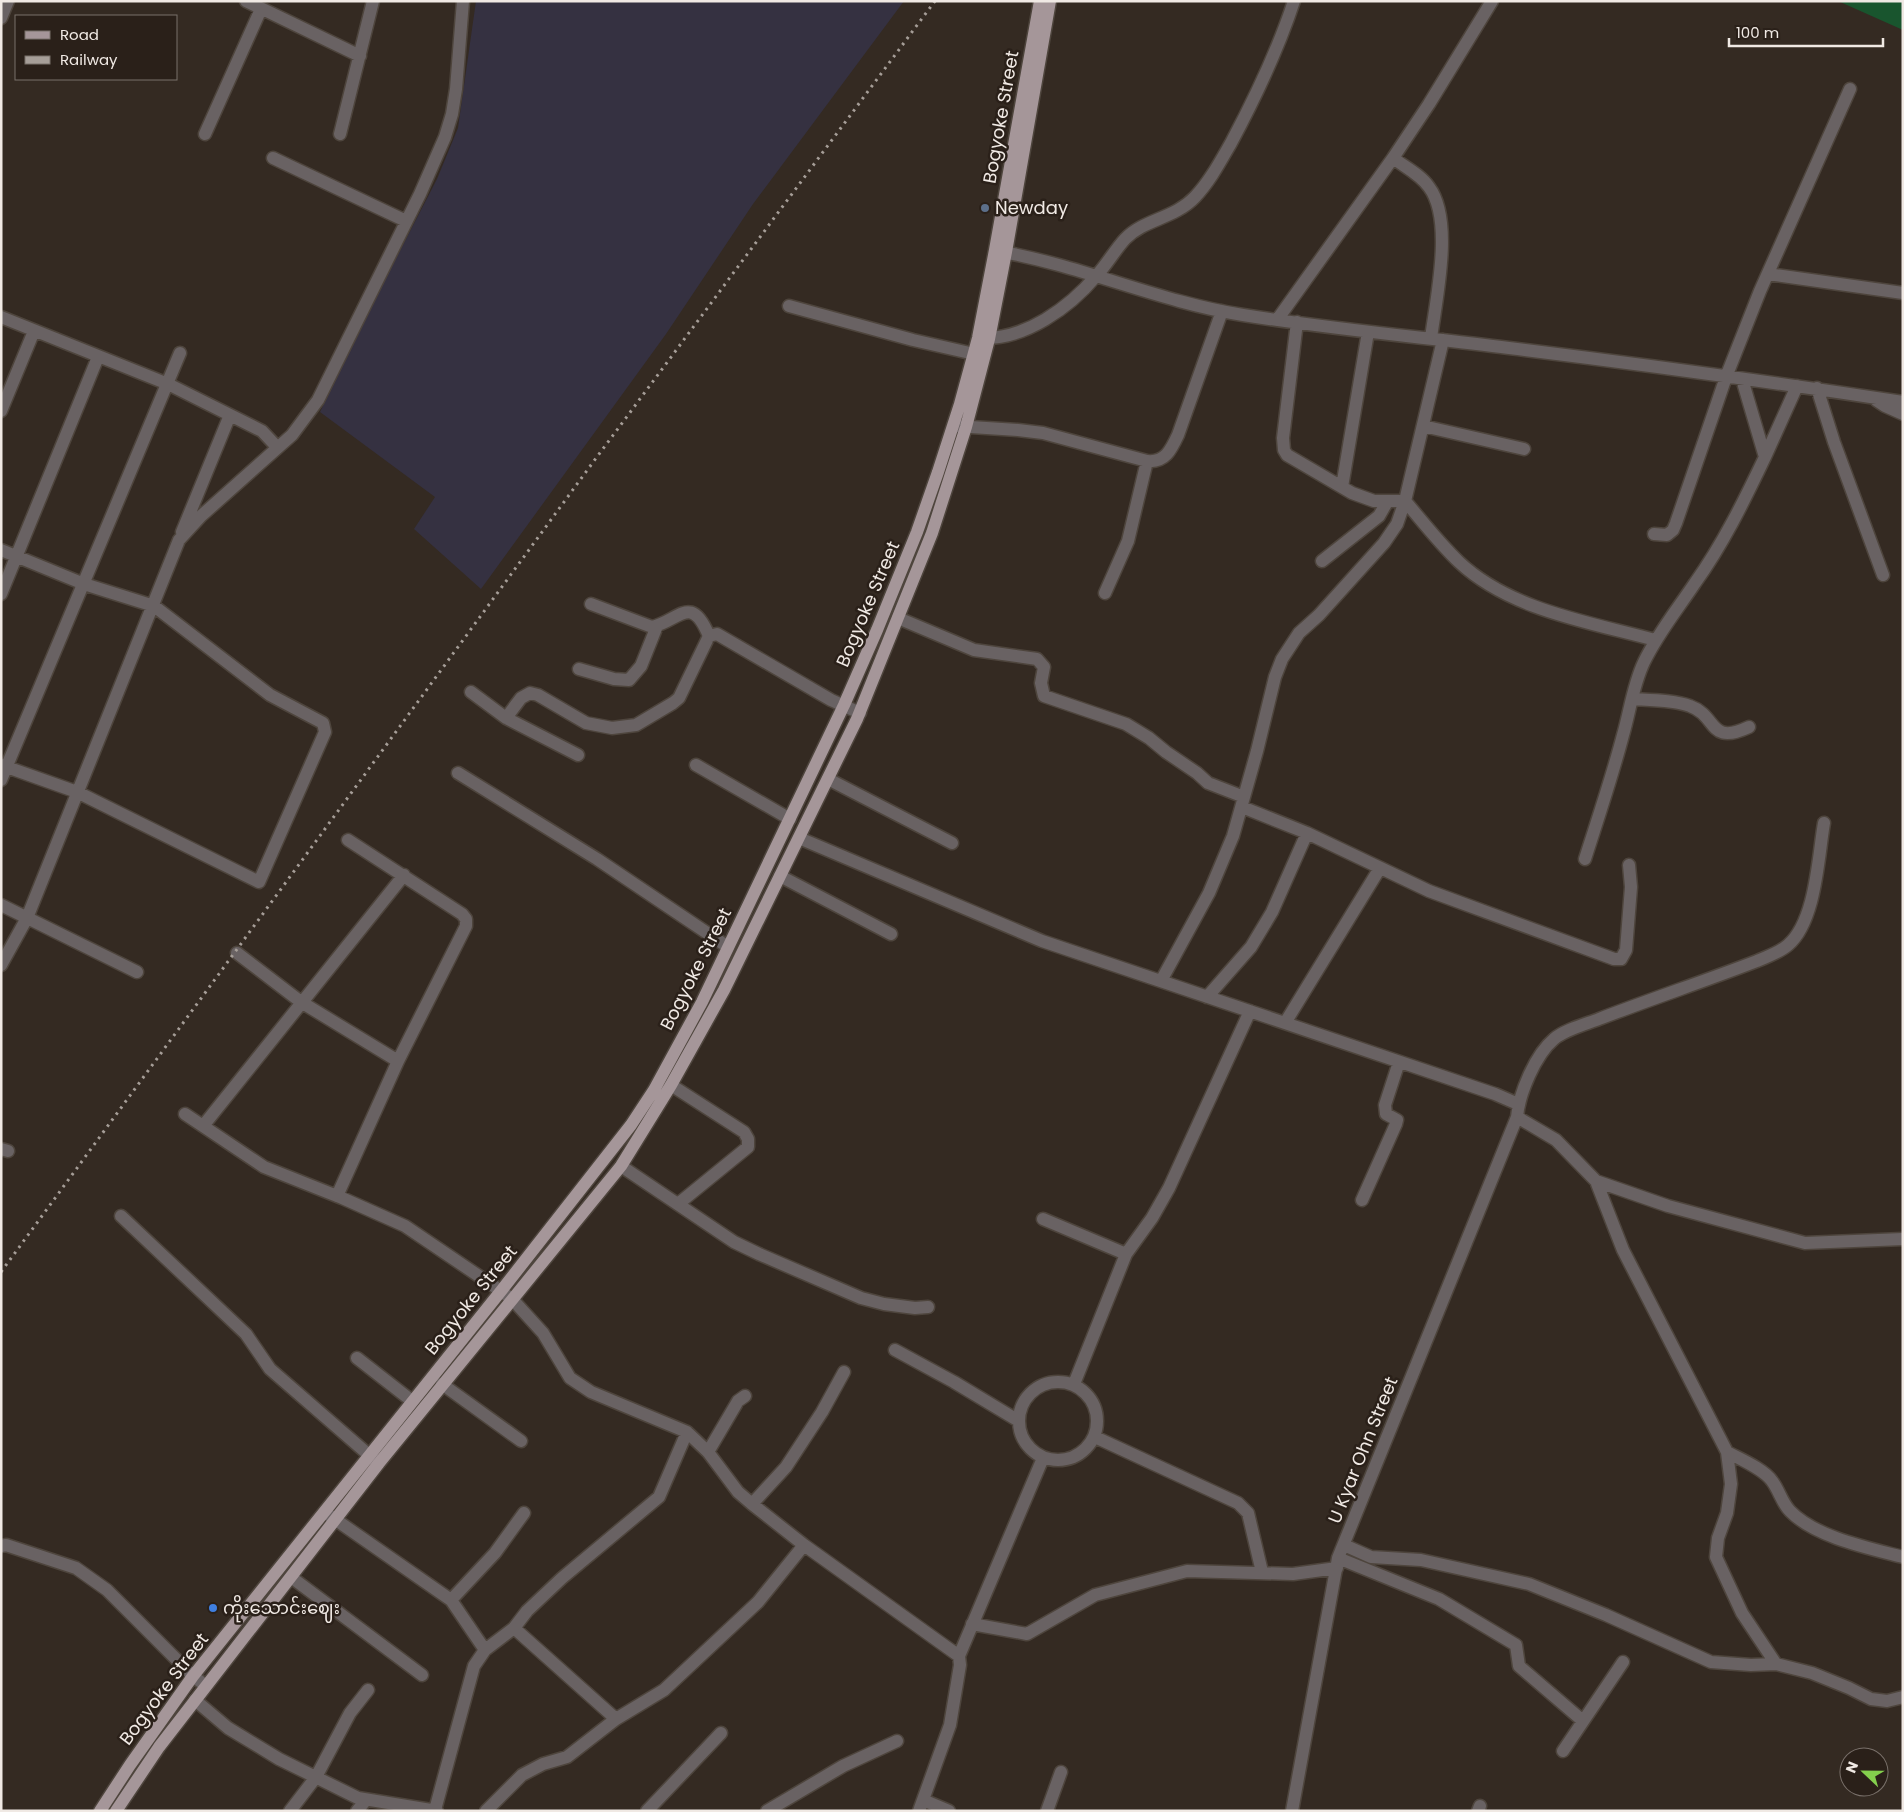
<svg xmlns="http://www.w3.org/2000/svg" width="1904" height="1812" font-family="Poppins,'Noto Sans Myanmar',sans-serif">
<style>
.medical{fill:#353141}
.green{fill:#19552e}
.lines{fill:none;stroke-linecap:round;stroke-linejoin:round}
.minor-casing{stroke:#4e453d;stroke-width:15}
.major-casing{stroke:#4e453d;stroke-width:15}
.minor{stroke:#696263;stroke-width:12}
.major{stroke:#a59699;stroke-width:12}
.rail{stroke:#a69e98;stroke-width:3;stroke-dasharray:2.5 5;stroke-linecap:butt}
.service-dot{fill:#5c6f8a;stroke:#2a2019;stroke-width:2}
.shop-dot{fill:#3f7fe0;stroke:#2a2019;stroke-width:2}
.labels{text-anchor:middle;stroke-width:5;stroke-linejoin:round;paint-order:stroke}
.street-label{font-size:18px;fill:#f0e9e4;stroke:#2a2019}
.poi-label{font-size:18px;fill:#f0e9e4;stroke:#2a2019;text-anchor:start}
</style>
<rect width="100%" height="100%" fill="#342a22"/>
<path class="medical" d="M 476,1 L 904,1 L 753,204 L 666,334 L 481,589 L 414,529 L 435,497 L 320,412 L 373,303 L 437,179 L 458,128 Z"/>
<path class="green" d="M 1838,1 L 1903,1 L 1903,30 Z"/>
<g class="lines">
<g class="minor-casing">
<path id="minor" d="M 246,1 L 360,56
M 1,18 L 8,1
M 205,134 L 261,9
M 340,134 L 373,1
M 273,158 L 406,221
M 1393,158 C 1405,167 1421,175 1429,187 C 1454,220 1436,299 1431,338
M 997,251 C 1081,265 1159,302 1243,315 C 1331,329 1420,337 1509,348 C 1640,364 1772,382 1903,402
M 1768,274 L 1903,293
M 789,306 L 913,340 L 983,356
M 1,317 L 168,384 L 262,431 L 277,447
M 1277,320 L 1393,158 L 1429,104 L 1492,1
M 1297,322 L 1283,438 L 1284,450 L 1287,455 L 1352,493 L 1374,501 L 1405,501
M 981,338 C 1025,340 1069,308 1097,275 C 1107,264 1115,250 1125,239 C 1144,219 1174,219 1195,197 C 1210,181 1220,162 1231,143 C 1255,98 1278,50 1294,1
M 1742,379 L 1765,457 L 1797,386
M 1817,388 L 1834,442 L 1883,575
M 1876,400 L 1885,406 L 1903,414
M 1,411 L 34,331
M 955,426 L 1018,430 L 1043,433 L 1147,461 C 1165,463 1171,450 1178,435 L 1222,311
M 1423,426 L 1524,449
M 1342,487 L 1368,332
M 1405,501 C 1423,522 1439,543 1459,562 C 1510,610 1589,622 1655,640
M 182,532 L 230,415
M 1654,534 L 1667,535 L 1673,530 L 1676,523 L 1726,377 L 1760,291 L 1850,89
M 1,550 L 84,584 L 154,606 L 270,695 L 323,723 L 325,732 L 259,882 L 77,792 L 1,765
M 1322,561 L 1379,516 L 1387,502
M 1105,593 L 1128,541 L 1147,461
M 1,594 L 98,357
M 591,604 L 652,627 C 680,620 691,593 709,636
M 898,618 L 974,650 L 1037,659 L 1044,667 L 1041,683 L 1044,696 L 1126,724 L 1149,738 L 1166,752 L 1197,773 L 1208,783 L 1244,797
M 579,669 L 614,679 L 629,680 L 641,666 L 657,626
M 471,692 L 506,718 L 578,755
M 1632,699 C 1649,700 1675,700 1690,706 C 1718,716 1708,746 1749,727
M 506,718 L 521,698 L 530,693 L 538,695 L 586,723 L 612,728 L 636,725 L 673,703 L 679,698 L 709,636 L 717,634 L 831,700 L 860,713
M 696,765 L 790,819
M 458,773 L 597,859 L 728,947
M 828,779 L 952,843
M 1,780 L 180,353
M 1242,807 L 1307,833 L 1429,891 L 1614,959 L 1621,959 L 1626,950 L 1631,887 L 1629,865
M 799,838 L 1042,941 L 1495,1094 L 1518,1104
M 1585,859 C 1598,818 1612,777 1623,735 C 1630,711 1633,685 1644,662 C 1658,633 1677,610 1695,583 C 1723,544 1744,501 1765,457
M 780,876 L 891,934
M 1,905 L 137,972
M 237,953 L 301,1002 L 398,1061
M 1,965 L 27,918 L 179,540 L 201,516 L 292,435 L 318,400 L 420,194 L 445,137 L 452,114 L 456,89 L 463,1
M 1161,981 L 1209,893 L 1233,836 L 1257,751 L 1275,677 L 1282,659 L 1299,633 L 1319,615 L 1384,543 L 1397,524 L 1405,501 L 1443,340
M 1207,997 L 1251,947 L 1272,912 L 1307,833
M 1285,1023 L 1380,868
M 671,1085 L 744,1132 L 748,1139 L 748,1147 L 678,1204
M 185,1114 L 264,1167 L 342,1198 L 405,1226 L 501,1291 L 513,1300 L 543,1333 L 570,1378 L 591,1392 L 687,1432 L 708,1452 L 738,1492 L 752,1504 L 804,1545 L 959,1656 L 960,1665 L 950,1725 L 919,1811
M 1517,1117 L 1556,1140 L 1596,1181 L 1668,1206 L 1805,1243 L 1903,1239
M 203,1126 L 404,875
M 1,1149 L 8,1151
M 621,1166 L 734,1242 L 759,1254 L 861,1298 L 884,1304 L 915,1308 L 928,1307
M 1596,1181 L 1623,1250 L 1727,1452 L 1731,1484 L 1727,1513 L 1718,1538 L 1716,1557 L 1742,1613 L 1776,1664
M 337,1196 L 398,1061 L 466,926 L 466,919 L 462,914 L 348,840
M 1362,1200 L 1396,1124 L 1397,1120 L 1386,1114 L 1385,1105 L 1399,1062
M 121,1216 L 246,1334 L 270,1369 L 377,1462
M 1043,1219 L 1126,1254 L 1074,1384
M 1126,1254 L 1152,1218 L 1169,1188 L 1250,1011
M 895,1350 L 954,1382 L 1019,1421
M 357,1358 L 412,1401
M1019 1421a39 39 0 1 1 78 0a39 39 0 1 1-78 0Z
M 442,1384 L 521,1441
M 1095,1437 L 1238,1503 L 1248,1513 L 1262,1572
M 708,1452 L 738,1401 L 745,1396
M 1727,1452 C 1740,1459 1764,1469 1772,1481 C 1779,1490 1782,1503 1790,1511 C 1815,1537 1868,1548 1903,1557
M 752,1504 L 786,1467 L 822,1412 L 844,1372
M 326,1513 L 451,1600 L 485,1650
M 1344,1545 L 1371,1557 L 1421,1560 L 1529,1584 L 1606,1615 L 1711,1662 L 1751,1665 L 1776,1664 L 1812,1673 L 1849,1688 L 1871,1699 L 1887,1701 L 1903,1697
M 1,1546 L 6,1545 L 76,1568 L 107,1590 L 193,1676 L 206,1686
M 1338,1558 L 1439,1599 L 1516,1645 L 1519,1666 L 1583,1721
M 291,1577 L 422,1675
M 451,1600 L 495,1553 L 524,1513
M 972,1624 L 1027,1634 L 1095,1595 L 1187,1571 L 1293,1574 L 1337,1568
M 514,1628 L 616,1719
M 959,1656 L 1043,1458
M 195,1700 L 228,1728 L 279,1759 L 358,1798 L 437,1811
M 1563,1751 L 1623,1662
M 923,1800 L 949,1811
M 435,1810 L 474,1666 L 485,1650 L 514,1628 L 527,1611 L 562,1578 L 659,1497 L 687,1432
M 290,1811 L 316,1777 L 350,1713 L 368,1690
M 357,1811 L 366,1800
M 486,1811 L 522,1775 L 543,1764 L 567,1757 L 616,1719 L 664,1690 L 758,1602 L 804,1545
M 647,1811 L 721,1733
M 767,1811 L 843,1766 L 897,1741
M 1047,1811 L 1061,1772
M 1292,1811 L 1338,1558 L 1517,1117 C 1519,1094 1535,1055 1554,1039 C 1564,1030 1586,1024 1599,1019 C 1651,999 1705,981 1757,961 C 1768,956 1779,953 1788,945 C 1816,921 1818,857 1824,823
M 1478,1811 L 1480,1806"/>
</g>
<g class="major-casing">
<path id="major" d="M 100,1811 L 130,1765 L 193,1676 L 501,1291 L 631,1125 L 654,1090 L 702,1002 L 844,705 L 877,630 L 917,532 L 938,472 L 960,404 L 978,338 L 995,250 L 1040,1
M 116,1811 L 159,1747 L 379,1463 L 621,1166 L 671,1085 L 724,990 L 857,719 L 932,533 L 966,427 L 989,339 L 1006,252 L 1050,1"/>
</g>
<use href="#minor" class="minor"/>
<use href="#major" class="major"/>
<path class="rail" d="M 1,1272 L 591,465 L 935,1"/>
</g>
<circle class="service-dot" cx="985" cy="208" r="5"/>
<circle class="shop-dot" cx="213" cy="1608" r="5"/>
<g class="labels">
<g class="street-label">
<text transform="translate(1001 117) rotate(-80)" y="6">Bogyoke Street</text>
<text transform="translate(868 604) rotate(-67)" y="6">Bogyoke Street</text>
<text transform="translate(696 969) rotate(-63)" y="6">Bogyoke Street</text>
<text transform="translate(471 1300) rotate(-51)" y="6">Bogyoke Street</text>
<text transform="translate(1363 1450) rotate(-68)" y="6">U Kyar Ohn Street</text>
<text transform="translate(164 1689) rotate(-53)" y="6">Bogyoke Street</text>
</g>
<g class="poi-label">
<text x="995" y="214">Newday</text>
<text x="223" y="1614">ကိုးသောင်းဈေး</text>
</g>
</g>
<rect width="1904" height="1812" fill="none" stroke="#f0e9e4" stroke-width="5"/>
<rect x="15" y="15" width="162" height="65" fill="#2a2019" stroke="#79706a"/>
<rect x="25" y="31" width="25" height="8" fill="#a59699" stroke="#79706a"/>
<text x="60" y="40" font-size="15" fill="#f0e9e4">Road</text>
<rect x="25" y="56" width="25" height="8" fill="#a69e98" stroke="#79706a"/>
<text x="60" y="65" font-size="15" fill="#f0e9e4">Railway</text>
<g transform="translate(1864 1772) rotate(292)"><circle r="24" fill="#2a2019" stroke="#79706a"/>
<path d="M0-4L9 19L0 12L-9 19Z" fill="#84cf4d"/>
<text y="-8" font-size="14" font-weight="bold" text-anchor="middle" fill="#f0e9e4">N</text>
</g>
<path d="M1729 38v8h154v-8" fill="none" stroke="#f0e9e4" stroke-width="2.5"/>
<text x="1736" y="38" font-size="15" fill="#f0e9e4" stroke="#2a2019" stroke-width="4" paint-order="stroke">100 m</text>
</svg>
